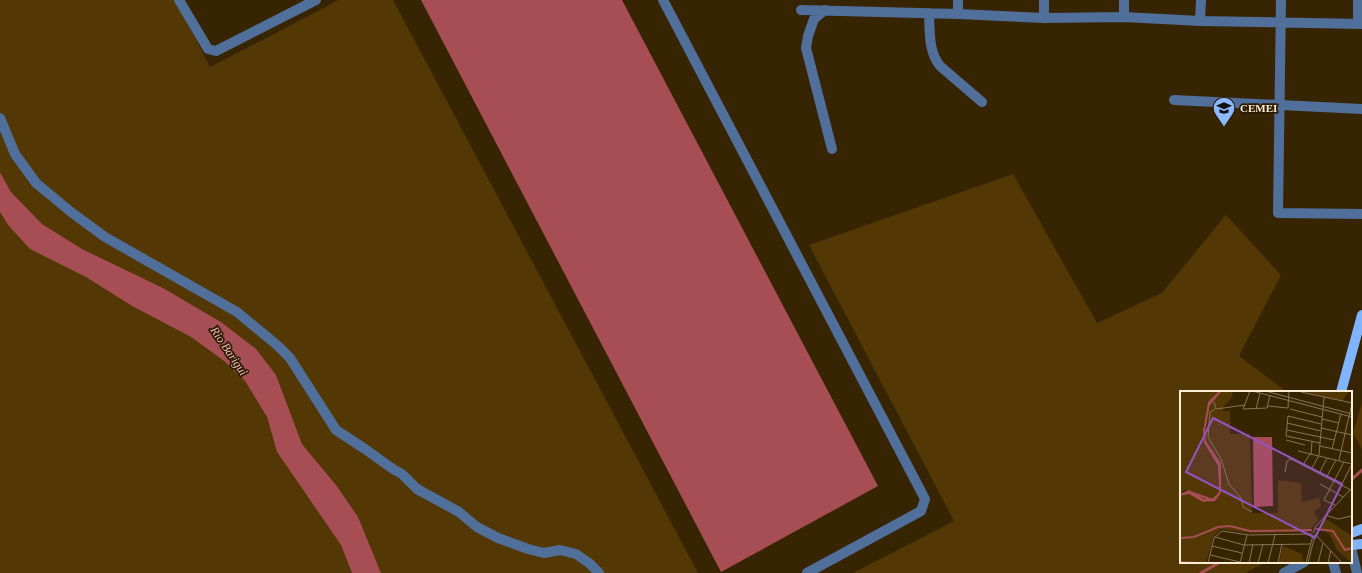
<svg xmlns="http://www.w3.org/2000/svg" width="1362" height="573" font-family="Georgia,serif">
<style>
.green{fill:#533805}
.water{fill:#a64e54}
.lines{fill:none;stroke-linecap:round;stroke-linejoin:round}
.stream{stroke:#a64e54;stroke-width:3}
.minor{stroke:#506f9b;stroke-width:10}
.major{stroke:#81b4fe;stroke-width:10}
.labels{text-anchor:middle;stroke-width:3.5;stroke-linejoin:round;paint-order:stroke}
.poi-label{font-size:11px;font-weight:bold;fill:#feeed5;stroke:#2d1b00;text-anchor:start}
.water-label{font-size:12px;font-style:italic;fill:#f1bebe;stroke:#2d1b00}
.inset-river{fill:none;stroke:#a64e54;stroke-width:2}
.inset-road{fill:none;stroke:#877557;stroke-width:1}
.view{fill:#9553c3;fill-opacity:0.15;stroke:#9553c3;stroke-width:2}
.inset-edge{fill:none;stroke:#feeed5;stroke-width:2}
</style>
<rect width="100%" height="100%" fill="#372403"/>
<path class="green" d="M 0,0 L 176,0 L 210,67 L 339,0 L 393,0 L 698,573 L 381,573 L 336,485 L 302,444 L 276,375 L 221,322 L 163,288 L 82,249 L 42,224 L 11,192 L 0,172 Z
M 1013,174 L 1097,323 L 1162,293 L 1226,215 L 1281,275 L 1239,356 L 1287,392 L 1181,392 L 1181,562 L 1266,562 L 1245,573 L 853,573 L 954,521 L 809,245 Z
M 0,212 L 8,225 L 86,277 L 132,306 L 191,337 L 224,361 L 245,381 L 267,417 L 277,452 L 341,545 L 352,573 L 0,573 Z
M 1362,402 L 1362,449 L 1353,433 Z"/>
<path class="water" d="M 421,0 L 622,0 L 878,486 L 721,572 Z
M 0,172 L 11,192 L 42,224 L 82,249 L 163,288 L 221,322 L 256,349 L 276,375 L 302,444 L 336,485 L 358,517 L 381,573 L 352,573 L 341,545 L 277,452 L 267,417 L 245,381 L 224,361 L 191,337 L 132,306 L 86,277 L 30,249 L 8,225 L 0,212 Z"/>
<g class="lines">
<path class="stream" d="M 1351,480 L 1362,470
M 1201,573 L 1220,562"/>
<path class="minor" d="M 179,0 L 208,49 L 216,51 L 316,0
M 663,0 L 925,499 L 921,511 L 807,573
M 1044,0 L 1044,18
M 1281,0 L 1278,213 L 1362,214
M 801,10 L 958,14 L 1044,18 L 1124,17 L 1200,21 L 1362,24
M 825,10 L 814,19 L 808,36 L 806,48 L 832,149
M 929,13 C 930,31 928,51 940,66 L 982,102
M 958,14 L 958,0
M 1124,17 L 1124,0
M 1200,21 L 1201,0
M 1358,24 L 1358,0
M 1174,100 L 1362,109
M 0,118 L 15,154 L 36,183 L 71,212 L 105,237 L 237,312 L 278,346 L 290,358 L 336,430 L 365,449 L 393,469 L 402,474 L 417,489 L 459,512 L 477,527 L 498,538 L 528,549 L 544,553 L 560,550 L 576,554 L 589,563 L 599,573
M 1351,548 L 1357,573
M 1333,562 L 1336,573
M 1284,573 L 1304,562"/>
<path class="major" d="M 1341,392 L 1362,315
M 1351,533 L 1362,529
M 1351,545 L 1362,544"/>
</g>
<defs>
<g id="school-pin" transform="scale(1.15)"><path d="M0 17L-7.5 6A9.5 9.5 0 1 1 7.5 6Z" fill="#8bb9fc" stroke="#2d1b00"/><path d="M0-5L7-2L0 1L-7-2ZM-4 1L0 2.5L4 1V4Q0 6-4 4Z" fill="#111"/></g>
</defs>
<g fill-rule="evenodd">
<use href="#school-pin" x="1224" y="108"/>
</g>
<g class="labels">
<g class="poi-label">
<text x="1240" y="112">CEMEI</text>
</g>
<g class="water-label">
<text transform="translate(229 351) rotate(56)" y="4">Rio Barigui</text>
</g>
</g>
<g transform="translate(1180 391)">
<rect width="172" height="172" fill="#372403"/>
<path d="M 0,0 L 39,0 L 28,11 L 23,35 L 24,52 L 38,75 L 39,101 L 33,107 L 24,108 L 5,99 L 0,103 ZM 42,0 L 53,0 L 52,6 L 43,16 L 43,20 L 50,20 L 50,43 L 70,43 L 72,122 L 98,122 L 98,89 L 121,92 L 122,111 L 139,107 L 141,115 L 134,121 L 138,129 L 128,141 L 69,142 L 41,138 L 33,146 L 26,172 L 0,172 L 0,105 L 9,103 L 27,112 L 41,102 L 41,72 L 26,50 L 25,40 L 31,11 ZM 122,0 L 169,0 L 162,10 ZM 146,128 L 172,145 L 172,172 L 157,159 L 149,142 L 141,139 L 141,133 ZM 103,155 L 122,163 L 124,172 L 99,172 Z" fill="#533805"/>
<path d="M 39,0 L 42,0 L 30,14 L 25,40 L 26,50 L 41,72 L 41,102 L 35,110 L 23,111 L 9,103 L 0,105 L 0,103 L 9,99 L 24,108 L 33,107 L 39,101 L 38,75 L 24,52 L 23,39 L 28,11 ZM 73,46 L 92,46 L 93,115 L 74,116 Z" fill="#a64e54"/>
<path class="inset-river" d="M 10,101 L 30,108M 136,138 L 153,140 L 165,159 L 172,157M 0,147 L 14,146 L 38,136 L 50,135 L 70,140 L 132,139M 0,171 L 17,172"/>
<path class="inset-road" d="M 70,0 L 63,18 L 87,17 L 90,4M 72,0 L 172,26M 85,0 L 172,23M 121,1 L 172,12M 34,11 L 36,18 L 65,14M 88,15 L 108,17 L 109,0M 35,18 L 30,21 L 28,46 L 41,68 L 49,93 L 61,107 L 63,116 L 72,121M 76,18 L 80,2M 110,18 L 142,26M 142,28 L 159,32M 107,32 L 141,40M 141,37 L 172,44M 107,39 L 154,49M 106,49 L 125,54M 140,52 L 106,45 L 108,25 L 141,33M 140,55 L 172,62M 152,58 L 161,23M 118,60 L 172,73M 131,63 L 132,51M 109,67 L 171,99M 159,69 L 172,12M 123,74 L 130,63M 131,79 L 139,64 L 144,6M 105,81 L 107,70 L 111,68M 139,83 L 147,67M 146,87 L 156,69M 140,93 L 163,106M 161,95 L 172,73M 155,114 L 144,109 L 164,71M 145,124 L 158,128 L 172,125M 133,142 L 136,135 L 172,97M 135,143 L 162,172M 35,146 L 64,154 L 131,153M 32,155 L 62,162M 30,164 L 60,171M 28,172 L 34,147 L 42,140 L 69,144 L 132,143M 60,172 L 67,144M 69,172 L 73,153M 78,172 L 83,153M 88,172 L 95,144M 98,172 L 102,153M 126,172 L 133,144M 128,172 L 135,144M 138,172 L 143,152M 148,172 L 151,159"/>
<path class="view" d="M 33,27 L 162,93 L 135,147 L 6,81 Z"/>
<rect width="172" height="172" class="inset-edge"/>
</g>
</svg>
